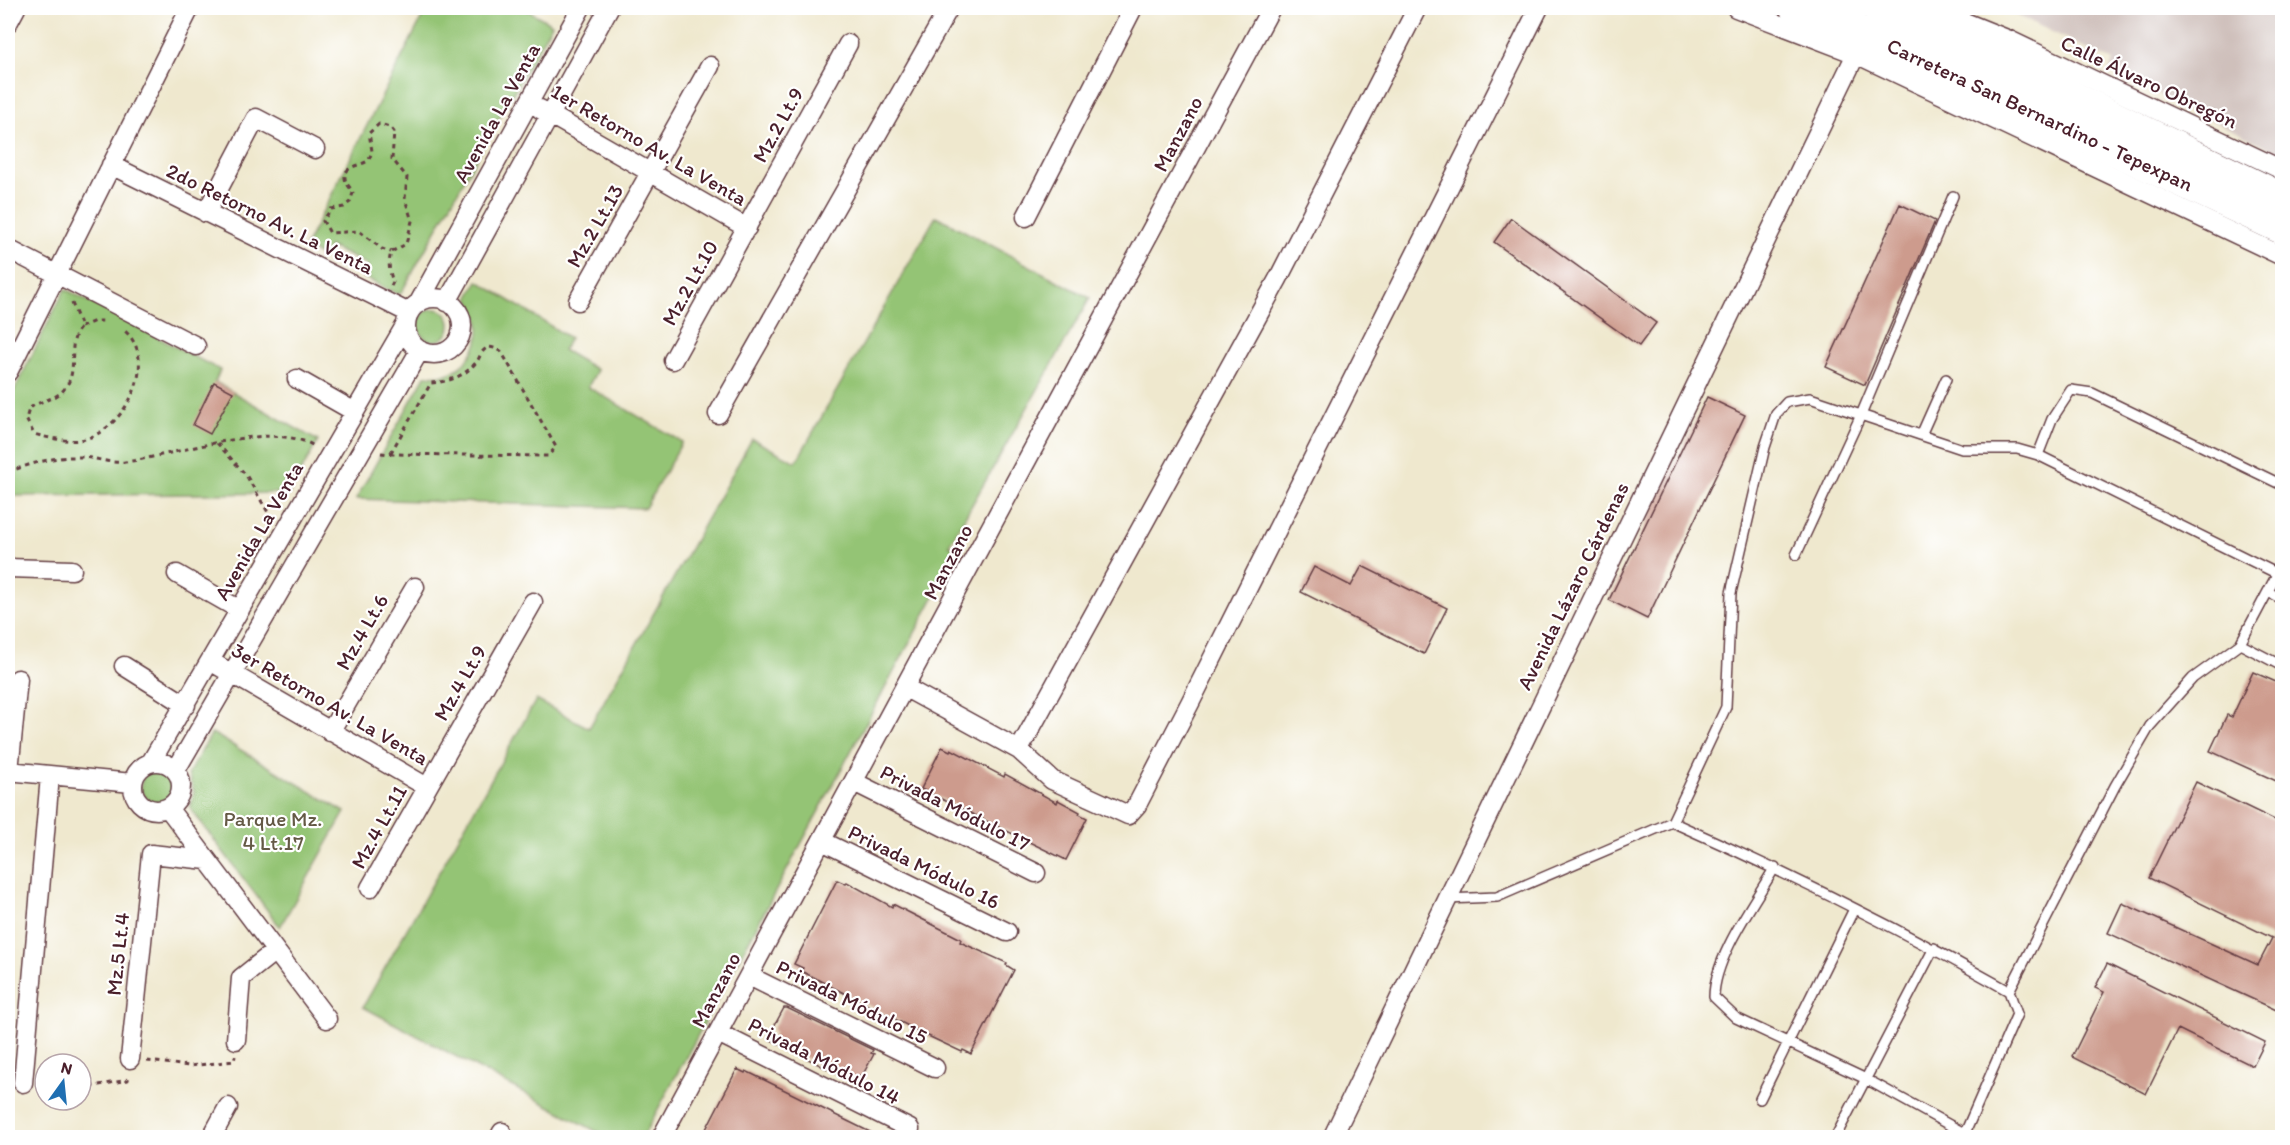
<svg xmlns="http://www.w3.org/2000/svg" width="2290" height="1145" font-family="Itim,sans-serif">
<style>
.industrial{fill:#cfc0bb}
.green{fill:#94c474;stroke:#6f7250;stroke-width:1.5}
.building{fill:#cd9b8d}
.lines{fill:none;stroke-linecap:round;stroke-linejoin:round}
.service-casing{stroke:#633d43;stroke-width:12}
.minor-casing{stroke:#633d43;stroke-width:21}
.trunk-casing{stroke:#633d43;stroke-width:34}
.path{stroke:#633d43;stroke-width:3;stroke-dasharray:4.5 4.5;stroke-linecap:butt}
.service{stroke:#fff;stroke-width:9}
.minor{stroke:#fff;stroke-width:18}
.trunk{stroke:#fff;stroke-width:32}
.labels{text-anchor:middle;stroke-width:4.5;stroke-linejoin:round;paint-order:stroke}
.street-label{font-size:21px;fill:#4a1f2b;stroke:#fff}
.park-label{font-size:21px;fill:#645945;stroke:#fff}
</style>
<rect width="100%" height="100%" fill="#fff"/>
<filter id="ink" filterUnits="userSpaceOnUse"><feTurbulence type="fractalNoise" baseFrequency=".0167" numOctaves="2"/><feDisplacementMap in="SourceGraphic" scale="12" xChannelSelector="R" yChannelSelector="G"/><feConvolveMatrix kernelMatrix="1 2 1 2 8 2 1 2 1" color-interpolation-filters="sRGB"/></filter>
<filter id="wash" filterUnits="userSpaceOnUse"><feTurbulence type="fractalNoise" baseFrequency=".008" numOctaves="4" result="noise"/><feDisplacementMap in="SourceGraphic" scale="24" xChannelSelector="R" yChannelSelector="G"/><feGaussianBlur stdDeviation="1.35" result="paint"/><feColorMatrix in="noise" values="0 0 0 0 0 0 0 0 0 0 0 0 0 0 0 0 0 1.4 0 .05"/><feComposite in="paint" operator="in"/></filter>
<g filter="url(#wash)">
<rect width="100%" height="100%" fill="#efe8ce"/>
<path class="industrial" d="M 2002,8 L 2282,8 L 2282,154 L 2109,71 L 2113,61 Z"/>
<path class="green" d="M 427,8 L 524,8 L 552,24 L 401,293 L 397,294 L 363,277 L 368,265 L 329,246 L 323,257 L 305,247 Z
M 936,216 L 1090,298 L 949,545 L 959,551 L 643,1137 L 607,1137 L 363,1007 L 536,700 L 589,728 L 752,439 L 796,462 Z
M 478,281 L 570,338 L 563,350 L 597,370 L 588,387 L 682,442 L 645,508 L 356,499 L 425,376 C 431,375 438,376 444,375 C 468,368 483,343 478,319 C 476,311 471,305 469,297 Z
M 65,289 L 220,370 L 215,382 L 318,441 L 289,493 L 8,496 L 8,403 Z
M418 325a16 16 0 1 1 32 0a16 16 0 1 1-32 0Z
M 212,733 L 345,812 L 280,927 L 190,808 L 194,792 L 188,774 Z
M141 786a16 16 0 1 1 32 0a16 16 0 1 1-32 0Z"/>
<g id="blocks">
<path class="building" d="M 1900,204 L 1935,221 L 1865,385 L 1826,367 Z
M 1511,218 L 1656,323 L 1639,346 L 1494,242 Z
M 214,382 L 233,392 L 210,434 L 193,425 Z
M 1707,397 L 1745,415 L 1647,619 L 1609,600 Z
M 1362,566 L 1447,608 L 1424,654 L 1301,592 L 1314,567 L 1351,586 Z
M 2253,672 L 2283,685 L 2283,784 L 2210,751 L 2227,715 L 2232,717 Z
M 942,747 L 950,751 L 951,749 L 1004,777 L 1005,774 L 1057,803 L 1058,800 L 1080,812 L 1079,814 L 1087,818 L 1066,860 L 921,789 Z
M 2196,782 L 2283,824 L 2283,1013 L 2108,933 L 2122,903 L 2258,965 L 2272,938 L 2149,878 Z
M 837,880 L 846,884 L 847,882 L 892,907 L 893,904 L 908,912 L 961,939 L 960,942 L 1007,963 L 1006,965 L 1014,970 L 971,1054 L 963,1050 L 962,1052 L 926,1035 L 801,971 L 803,968 L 794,964 Z
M 2107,964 L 2265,1042 L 2253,1066 L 2178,1029 L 2146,1094 L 2072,1057 L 2104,992 L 2095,988 Z
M 784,1008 L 787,1008 L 873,1050 L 871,1053 L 874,1054 L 862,1076 L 860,1075 L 855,1083 L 771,1040 L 775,1032 L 772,1030 Z
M 737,1069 L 745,1073 L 746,1071 L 880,1137 L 702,1137 Z"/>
</g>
</g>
<g filter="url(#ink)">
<use href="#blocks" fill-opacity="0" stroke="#633d43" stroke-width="1.5"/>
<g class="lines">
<g class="service-casing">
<path id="service" d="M 1921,435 L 1946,379
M 2038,455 L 2052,419 L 2071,390 L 2092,393 L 2282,485
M 1796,555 L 1861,415 L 1953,196
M 2268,592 L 2282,599
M 2240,644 L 2282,666
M 1672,822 L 1726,707 L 1731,593 L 1765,447 L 1776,414 L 1787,402 L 1810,398 L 1962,449 L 2017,449 L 2038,455 L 2278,574
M 1775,867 C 1755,902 1714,957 1714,997 L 1736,1018 L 1866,1079 L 1973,1138
M 1446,899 L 1497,897 L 1672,822 C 1787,873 1900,929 2009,991 L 2017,1014 L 1965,1133
M 2009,991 L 2115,786 L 2150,726 L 2193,678 L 2240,644 L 2282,565
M 1760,1099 L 1854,909
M 1835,1138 L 1934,948"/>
</g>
<g class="minor-casing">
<path id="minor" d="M 1736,8 L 1856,54 L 2282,256
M 1930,8 L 2007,39 L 2282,170
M 8,23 L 16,8
M 540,109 L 747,228
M 111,165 L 409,313
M 206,213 L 256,118 L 315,149
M 1026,217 L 1133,8
M 8,249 L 196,346
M406 326a28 28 0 1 1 56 0a28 28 0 1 1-56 0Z
M 578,301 L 710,66
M 447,302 L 609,8
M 418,304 L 581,8
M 673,360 L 848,44
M 8,372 L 189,10
M 297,379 L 355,412
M 718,414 L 949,8
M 8,568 L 72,570
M 177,574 L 240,610
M 210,661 L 427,787
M 124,666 L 186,705
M 906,688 L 1019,750 L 1052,780 L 1128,815 L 1137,805 L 1190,703 L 1539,8
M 330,732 L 415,587
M 1019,750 L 1278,279 L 1417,8
M133 786a24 24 0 1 1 48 0a24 24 0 1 1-48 0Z
M 151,762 L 406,324
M 176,770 L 420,350
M 8,771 L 132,783
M 9,771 L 18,679
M 854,782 L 1036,873
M 168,808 L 327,1019
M 822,841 L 1007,932
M 370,888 L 533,602
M 749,976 L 935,1068
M 718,1033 L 910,1129
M 236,1040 L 241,978 L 275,951
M 130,1059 L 151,854 L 207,860
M 23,1083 L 50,776
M 211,1138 L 228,1107
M 499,1138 L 502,1132
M 661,1138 L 1271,8
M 1332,1138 L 1856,54"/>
</g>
<g class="trunk-casing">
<path id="trunk" d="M 1796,8 L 1867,34 L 2282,228
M 1879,8 L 1949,37 L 2282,199"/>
</g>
<path class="path" d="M 391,286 L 393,282 C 389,270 388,264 391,252 L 406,244 L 412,221 L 405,199 L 407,177 L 392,159 L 394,132 L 390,127 L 379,124 L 369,133 L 372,151 L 369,160 C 362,166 344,165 345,178 C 345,183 351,188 353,193 L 350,202 L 344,207 L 331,209 L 323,221 L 330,233 L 359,231 L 382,249 L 391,252
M 72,303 L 81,327 C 65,344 80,369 65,388 C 56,401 40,399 29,409 L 26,419 L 34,434 C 47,438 72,443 85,439 C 125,428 160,363 125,331
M 81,327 L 95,321 L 106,321
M 217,443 L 246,475 L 272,519
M 381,453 L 390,454 L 548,456 L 556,447 L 501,351 C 497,349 491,346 487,348 C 482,350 480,356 478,360 C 466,376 449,382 431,383 L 390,454
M 8,472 C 30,464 55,456 79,457 C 95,457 109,464 125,462 C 174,456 270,419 314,446
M 147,1061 L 190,1066 L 234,1061 L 235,1056
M 81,1088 L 128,1080 L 129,1076"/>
<use href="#service" class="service"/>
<use href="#minor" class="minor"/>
<use href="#trunk" class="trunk"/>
</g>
</g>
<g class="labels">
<g class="street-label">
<text transform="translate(2149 82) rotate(25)" y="7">Calle Álvaro Obregón</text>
<text transform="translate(497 113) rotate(-61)" y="7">Avenida La Venta</text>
<text transform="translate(2040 115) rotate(25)" y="7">Carretera San Bernardino - Tepexpan</text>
<text transform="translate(778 125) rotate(-61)" y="7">Mz.2 Lt.9</text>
<text transform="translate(1178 134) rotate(-62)" y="7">Manzano</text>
<text transform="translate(649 145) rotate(30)" y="7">1er Retorno Av. La Venta</text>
<text transform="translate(270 219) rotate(26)" y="7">2do Retorno Av. La Venta</text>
<text transform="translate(595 226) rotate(-60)" y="7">Mz.2 Lt.13</text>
<text transform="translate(690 283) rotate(-61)" y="7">Mz.2 Lt.10</text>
<text transform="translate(259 531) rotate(-60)" y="7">Avenida La Venta</text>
<text transform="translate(948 562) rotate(-62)" y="7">Manzano</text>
<text transform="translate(1573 586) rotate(-64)" y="7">Avenida Lázaro Cárdenas</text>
<text transform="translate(362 632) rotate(-60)" y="7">Mz.4 Lt.6</text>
<text transform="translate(460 683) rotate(-60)" y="7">Mz.4 Lt.9</text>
<text transform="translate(330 704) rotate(30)" y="7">3er Retorno Av. La Venta</text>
<text transform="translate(955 808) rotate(27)" y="7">Privada Módulo 17</text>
<text transform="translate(379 827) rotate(-61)" y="7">Mz.4 Lt.11</text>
<text transform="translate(924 867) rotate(26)" y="7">Privada Módulo 16</text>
<text transform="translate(118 954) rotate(-84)" y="7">Mz.5 Lt.4</text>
<text transform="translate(716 990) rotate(-62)" y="7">Manzano</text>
<text transform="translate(852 1002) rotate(26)" y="7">Privada Módulo 15</text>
<text transform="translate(824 1061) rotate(27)" y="7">Privada Módulo 14</text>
</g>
<g class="park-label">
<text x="273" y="826">Parque Mz.<tspan x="273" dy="24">4 Lt.17</tspan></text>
</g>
</g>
<rect width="2290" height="1145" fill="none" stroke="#fff" stroke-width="30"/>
<g transform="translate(63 1082) rotate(15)"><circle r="28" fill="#ffffff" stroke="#b7a5aa" stroke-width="1.5"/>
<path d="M0-4.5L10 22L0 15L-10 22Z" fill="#1f6fb2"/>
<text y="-9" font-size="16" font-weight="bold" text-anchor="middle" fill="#4a1f2b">N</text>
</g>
</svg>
